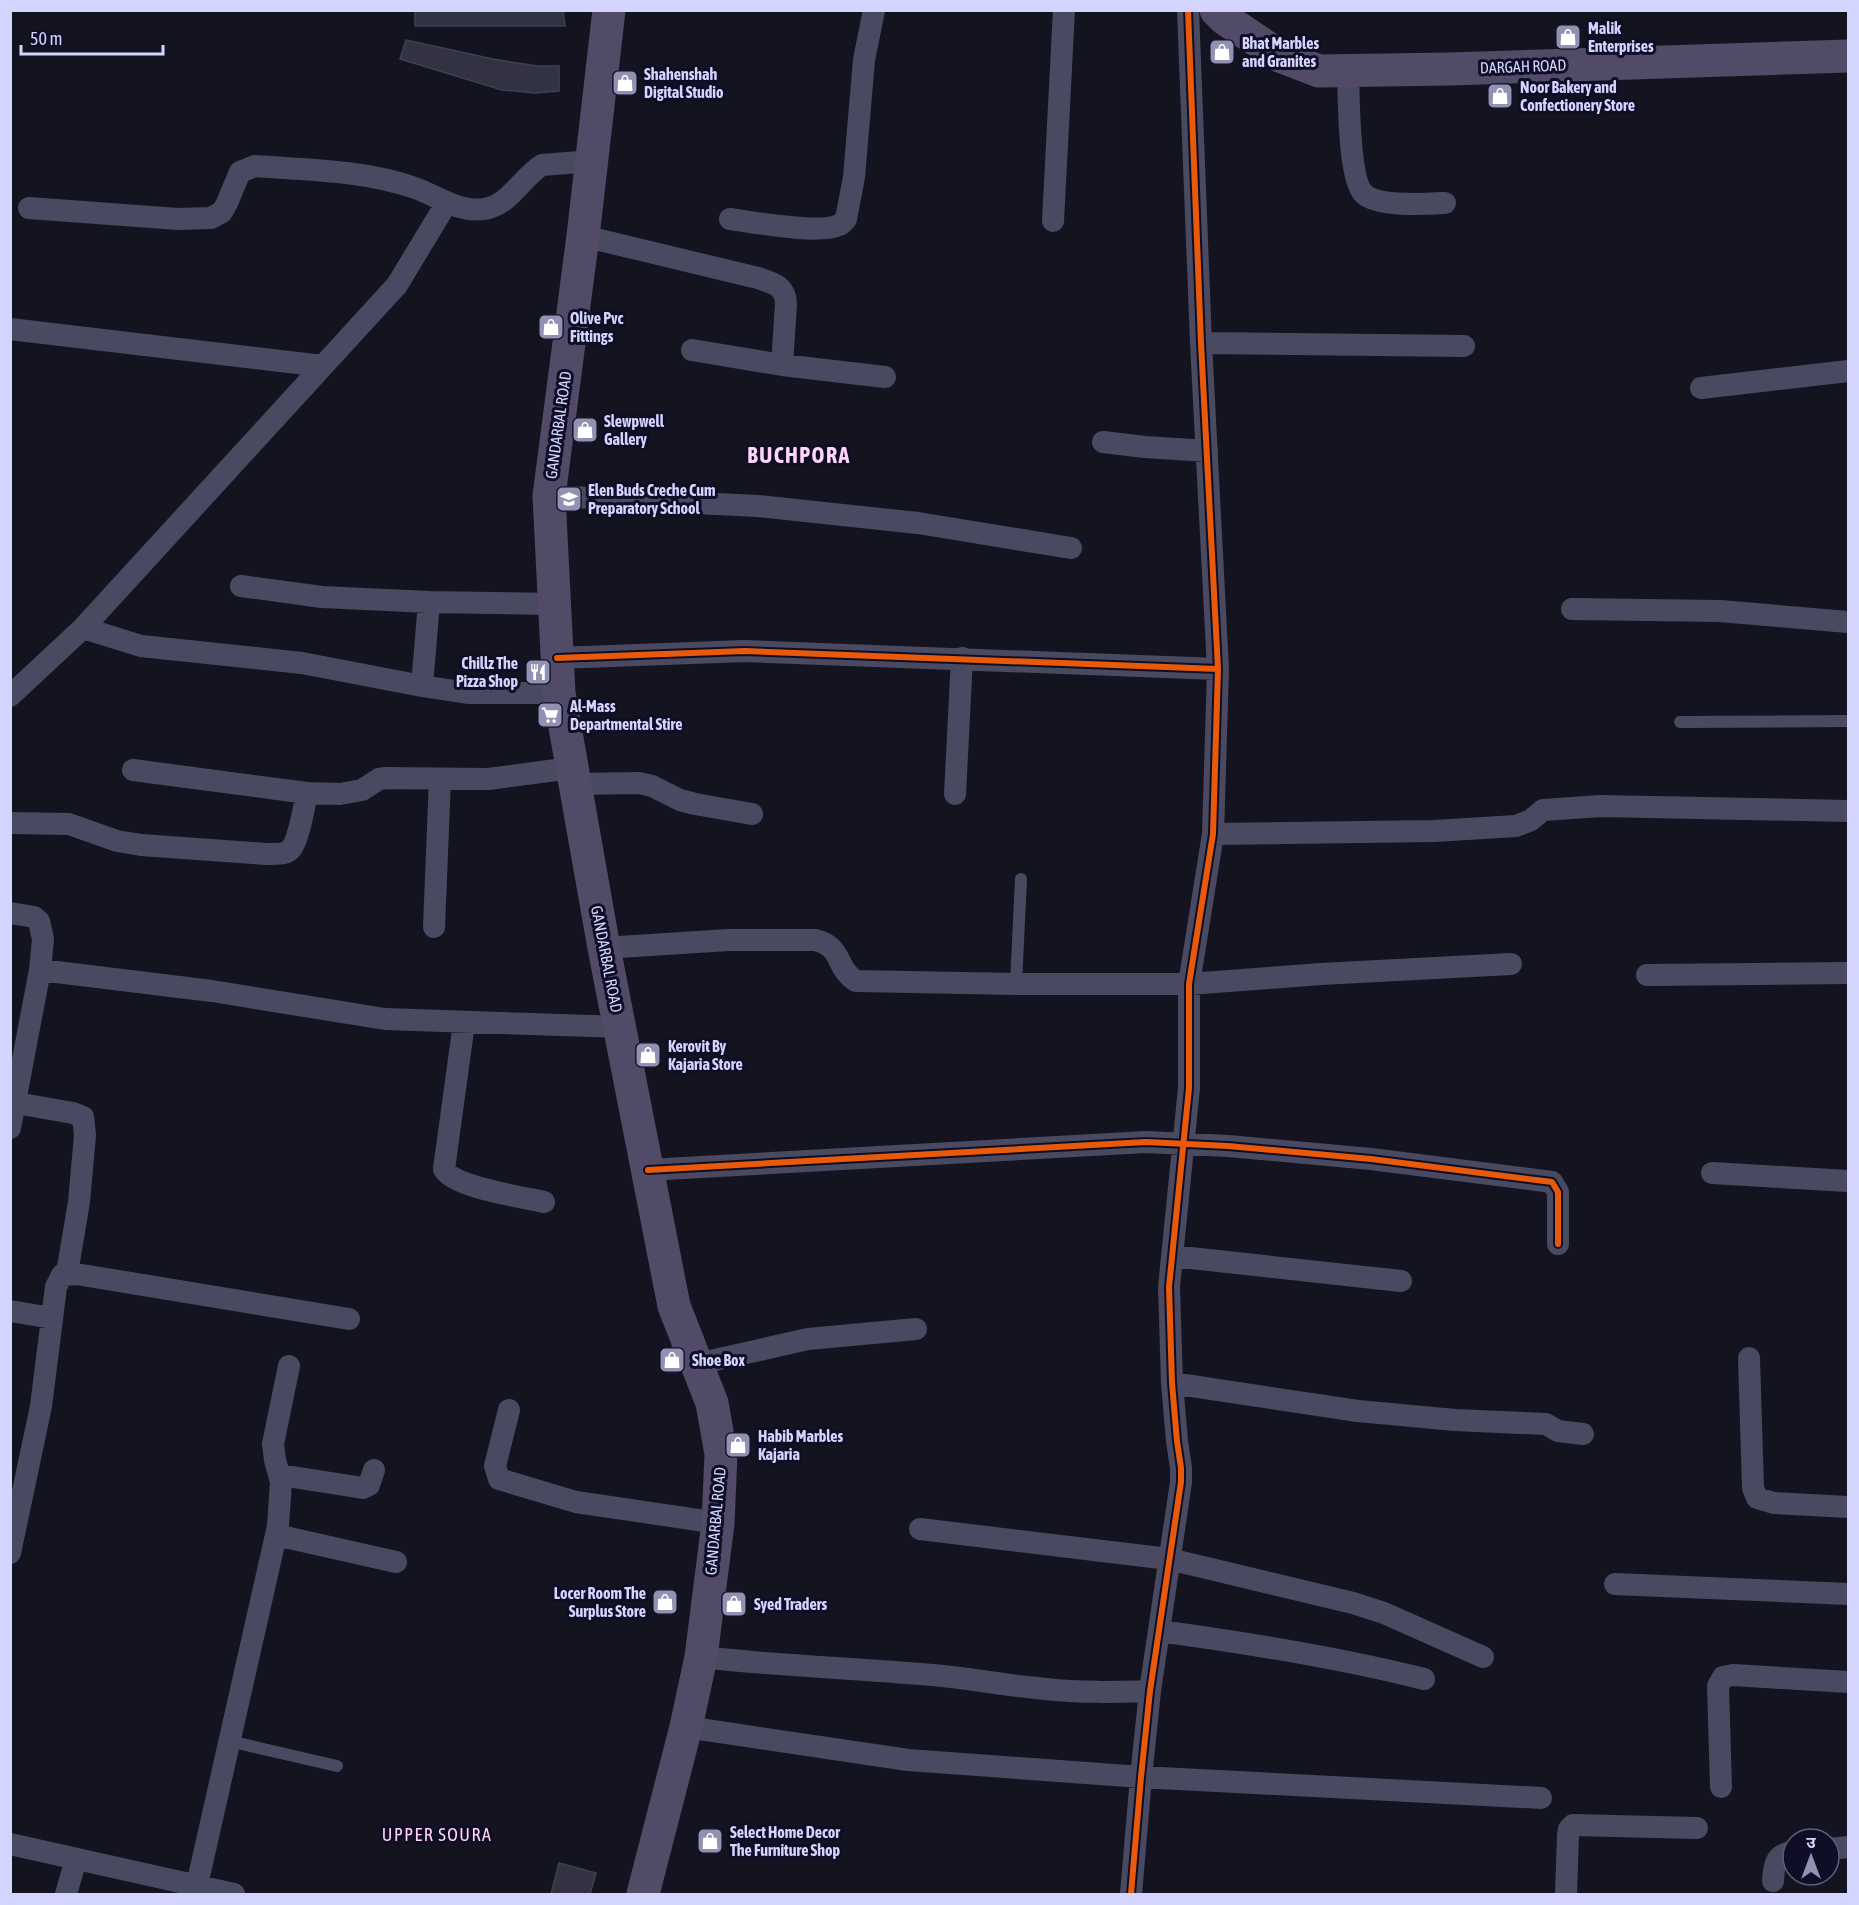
<svg xmlns="http://www.w3.org/2000/svg" width="1859" height="1905" font-family="'Asap Condensed','Noto Sans Devanagari',sans-serif">
<style>
.building{fill:#323243;stroke:#3f3f55;stroke-width:1.5}
.lines{fill:none;stroke-linecap:round;stroke-linejoin:round}
.service{stroke:#494a61;stroke-width:12}
.minor{stroke:#494a61;stroke-width:22}
.primary{stroke:#514b67;stroke-width:33}
.cycleway-casing{stroke:#0f0e26;stroke-width:10}
.cycleway{stroke:#e8590c;stroke-width:6}
.labels{text-anchor:middle;stroke-width:6;stroke-linejoin:round;paint-order:stroke}
.poi-label{font-size:16px;font-weight:bold;fill:#d4d5ff;stroke:#0f0e26;text-anchor:start}
.street-label{font-size:16px;fill:#d4d5ff;stroke:#0f0e26}
.neighbourhood-label{font-size:18px;letter-spacing:1.5px;fill:#ffd6f6;stroke:#0f0e26}
.district-label{font-size:22px;font-weight:bold;letter-spacing:1.5px;fill:#ffd6f6;stroke:#0f0e26}
</style>
<rect width="100%" height="100%" fill="#141420"/>
<path class="building" d="M 415,10 L 563,10 L 565,26 L 415,26 Z
M 406,40 L 493,59 L 537,66 L 559,66 L 559,91 L 535,93 L 502,90 L 400,59 Z
M 559,1863 L 596,1873 L 590,1894 L 551,1894 Z"/>
<g class="lines">
<path class="service" d="M 1680,722 L 1848,721
M 1016,984 L 1021,879
M 229,1741 L 337,1766"/>
<path class="minor" d="M 1348,71 C 1349,95 1348,179 1364,194 C 1378,207 1426,204 1445,203
M 29,208 L 178,219 L 211,218 L 222,212 L 227,203 L 240,172 L 255,166 C 308,170 364,170 415,188 C 438,196 458,213 484,209 C 510,205 521,178 542,165 L 592,161
M 730,219 C 754,222 819,235 839,225 C 842,224 844,221 846,219 L 854,177 L 864,60 L 874,10
M 1053,221 L 1064,10
M 583,236 L 758,278 C 773,283 786,286 786,304 L 782,365
M 10,329 L 323,366
M 1201,343 L 1464,346
M 692,350 L 782,365 L 885,377
M 1701,388 L 1848,371
M 1103,442 L 1145,447 L 1207,451
M 549,496 L 758,506 L 918,523 L 1071,548
M 241,586 L 322,597 L 429,602
M 1572,609 L 1720,611 L 1848,622
M 83,628 L 141,646 L 302,663 L 422,686 L 468,693 L 559,693
M 557,658 L 745,651 L 1218,669
M 422,686 L 429,602 L 553,604
M 10,696 L 83,628 L 397,285 L 446,204
M 133,770 L 307,793 L 340,794 L 362,790 L 379,779 L 386,778 L 488,779 L 571,768
M 574,784 L 639,783 L 652,786 L 680,800 L 695,804 L 752,814
M 955,794 L 962,658
M 10,823 L 69,824 L 117,841 L 141,845 L 266,854 C 273,854 284,855 290,850 C 299,841 304,806 307,793
M 1213,834 L 1434,831 L 1516,826 L 1531,820 L 1543,810 L 1601,806 L 1848,811
M 10,913 L 34,917 L 39,921 L 43,939 L 40,970 L 10,1128
M 434,927 L 440,779
M 604,948 L 728,940 L 815,940 C 844,947 834,967 856,981 L 1016,984 L 1189,984 L 1321,974 L 1511,964
M 40,970 L 212,991 L 385,1019 L 621,1027
M 1647,975 L 1848,973
M 464,1023 L 444,1169 C 453,1187 522,1197 544,1202
M 16,1103 L 73,1113 L 83,1117 L 85,1135 L 79,1202 L 67,1273
M 648,1170 L 1146,1142 L 1228,1146 L 1371,1159 L 1552,1182 L 1558,1192 L 1558,1244
M 1712,1173 L 1848,1181
M 1172,1256 L 1401,1281
M 10,1311 L 52,1318
M 1749,1358 L 1753,1488 L 1757,1498 L 1774,1503 L 1848,1507
M 697,1364 L 808,1339 L 916,1329
M 1172,1383 L 1358,1411 L 1455,1420 L 1546,1424 L 1558,1431 L 1583,1434
M 509,1410 L 495,1466 L 499,1479 L 576,1502 L 718,1523
M 280,1475 L 363,1488 L 369,1485 L 374,1470
M 920,1529 L 1169,1559 L 1353,1603 L 1384,1613 L 1483,1657
M 276,1535 L 396,1562
M 10,1553 L 41,1406 L 56,1287 L 62,1275 L 76,1274 L 349,1319
M 1615,1584 L 1848,1594
M 1159,1631 C 1248,1643 1336,1657 1424,1679
M 701,1657 C 778,1666 855,1668 932,1675 C 970,1678 1008,1686 1046,1689 C 1081,1693 1115,1692 1150,1691
M 686,1727 L 908,1760 L 1141,1777 L 1541,1798
M 1721,1787 L 1718,1686 L 1723,1677 L 1733,1675 L 1848,1682
M 10,1844 L 234,1894
M 1829,1849 L 1848,1847
M 1773,1881 C 1774,1865 1775,1854 1793,1852
M 66,1894 L 76,1859
M 195,1894 L 278,1526 L 281,1482 L 275,1460 L 273,1444 L 289,1366
M 1131,1894 L 1141,1777 L 1150,1691 L 1181,1482 L 1181,1468 L 1177,1441 L 1172,1383 L 1169,1287 L 1189,1088 L 1189,984 L 1213,834 L 1218,669 L 1201,343 L 1188,10
M 1566,1894 L 1568,1835 L 1569,1829 L 1573,1825 L 1697,1828"/>
<path class="primary" d="M 609,10 L 583,236 L 549,496 L 559,693 L 604,948 L 674,1306 L 712,1403 L 721,1454 L 718,1523 L 701,1657 L 686,1727 L 643,1894
M 1216,10 L 1225,19 L 1280,56 L 1319,71 L 1450,69 L 1848,56"/>
<g class="cycleway-casing">
<path id="cycleway" d="M 557,658 L 745,651 L 1218,669
M 648,1170 L 1146,1142 L 1228,1146 L 1371,1159 L 1552,1182 L 1558,1192 L 1558,1244
M 1131,1894 L 1141,1777 L 1150,1691 L 1181,1482 L 1181,1468 L 1177,1441 L 1172,1383 L 1169,1287 L 1189,1088 L 1189,984 L 1213,834 L 1218,669 L 1201,343 L 1188,10"/>
</g>
<use href="#cycleway" class="cycleway"/>
</g>
<defs>
<g id="shop-square" transform="scale(1.35)"><rect x="-9" y="-9" width="18" height="18" rx="4" fill="#9191b1" stroke="#0f0e26"/><path d="M-5-2.5h2.3a2.7 3.5 0 0 1 5.4 0H5L5.5 6h-11ZM-1.5-2.5h3a1.5 2.3 0 0 0-3 0Z" fill="#fff"/></g>
<g id="school-square" transform="scale(1.35)"><rect x="-9" y="-9" width="18" height="18" rx="4" fill="#9191b1" stroke="#0f0e26"/><path d="M0-5L7-2L0 1L-7-2ZM-4 1L0 2.5L4 1V4Q0 6-4 4Z" fill="#fff"/></g>
<g id="restaurant-square" transform="scale(1.35)"><rect x="-9" y="-9" width="18" height="18" rx="4" fill="#9191b1" stroke="#0f0e26"/><path d="M-5-6h1v4h1v-4h1v4h1v-4h1v5L-1.5 .5V6h-2V.5L-5-1ZM5-6V6H3V1.5H1.5Q1.5-4 5-6Z" fill="#fff"/></g>
<g id="supermarket-square" transform="scale(1.35)"><rect x="-9" y="-9" width="18" height="18" rx="4" fill="#9191b1" stroke="#0f0e26"/><path d="M-6-5.5h2.5l.6 2H6L4.5 2H-2.5L-4.4-4H-6ZM-1.5 3.2a1.3 1.3 0 1 0 .1 0ZM3 3.2a1.3 1.3 0 1 0 .1 0Z" fill="#fff"/></g>
</defs>
<g fill-rule="evenodd">
<use href="#shop-square" x="1568" y="37"/>
<use href="#shop-square" x="1222" y="52"/>
<use href="#shop-square" x="625" y="83"/>
<use href="#shop-square" x="1500" y="96"/>
<use href="#shop-square" x="551" y="327"/>
<use href="#shop-square" x="585" y="430"/>
<use href="#school-square" x="569" y="499"/>
<use href="#restaurant-square" x="538" y="672"/>
<use href="#supermarket-square" x="550" y="715"/>
<use href="#shop-square" x="648" y="1055"/>
<use href="#shop-square" x="672" y="1360"/>
<use href="#shop-square" x="738" y="1445"/>
<use href="#shop-square" x="665" y="1602"/>
<use href="#shop-square" x="734" y="1604"/>
<use href="#shop-square" x="710" y="1841"/>
</g>
<g class="labels">
<g class="poi-label">
<text x="1588" y="34">Malik<tspan x="1588" dy="18">Enterprises</tspan></text>
<text x="1242" y="49">Bhat Marbles<tspan x="1242" dy="18">and Granites</tspan></text>
<text x="644" y="80">Shahenshah<tspan x="644" dy="18">Digital Studio</tspan></text>
<text x="1520" y="93">Noor Bakery and<tspan x="1520" dy="18">Confectionery Store</tspan></text>
<text x="570" y="324">Olive Pvc<tspan x="570" dy="18">Fittings</tspan></text>
<text x="604" y="427">Slewpwell<tspan x="604" dy="18">Gallery</tspan></text>
<text x="588" y="496">Elen Buds Creche Cum<tspan x="588" dy="18">Preparatory School</tspan></text>
<text x="518" y="669" text-anchor="end">Chillz The<tspan x="518" dy="18">Pizza Shop</tspan></text>
<text x="570" y="712">Al-Mass<tspan x="570" dy="18">Departmental Stire</tspan></text>
<text x="668" y="1052">Kerovit By<tspan x="668" dy="18">Kajaria Store</tspan></text>
<text x="692" y="1366">Shoe Box</text>
<text x="758" y="1442">Habib Marbles<tspan x="758" dy="18">Kajaria</tspan></text>
<text x="646" y="1599" text-anchor="end">Locer Room The<tspan x="646" dy="18">Surplus Store</tspan></text>
<text x="754" y="1610">Syed Traders</text>
<text x="730" y="1838">Select Home Decor<tspan x="730" dy="18">The Furniture Shop</tspan></text>
</g>
<g class="street-label">
<text transform="translate(1523 66) rotate(-2)" y="6">DARGAH ROAD</text>
<text transform="translate(558 425) rotate(-82)" y="6">GANDARBAL ROAD</text>
<text transform="translate(607 959) rotate(79)" y="6">GANDARBAL ROAD</text>
<text transform="translate(715 1521) rotate(-85)" y="6">GANDARBAL ROAD</text>
</g>
<g class="neighbourhood-label">
<text x="437" y="1841">UPPER SOURA</text>
</g>
<g class="district-label">
<text x="799" y="463">BUCHPORA</text>
</g>
</g>
<rect width="1859" height="1905" fill="none" stroke="#d4d5ff" stroke-width="24"/>
<g transform="translate(1811 1857)"><circle r="28" fill="#0f0e26" stroke="#5e5e7d" stroke-width="1.5"/>
<path d="M0-4.5L10 22L0 15L-10 22Z" fill="#9191b1"/>
<text y="-9" font-size="16" font-weight="bold" text-anchor="middle" fill="#d4d5ff">उ</text>
</g>
<path d="M21 45v9h142v-9" fill="none" stroke="#d4d5ff" stroke-width="3"/>
<text x="30" y="45" font-size="18" fill="#d4d5ff" stroke="#0f0e26" stroke-width="4.5" paint-order="stroke">50 m</text>
</svg>
